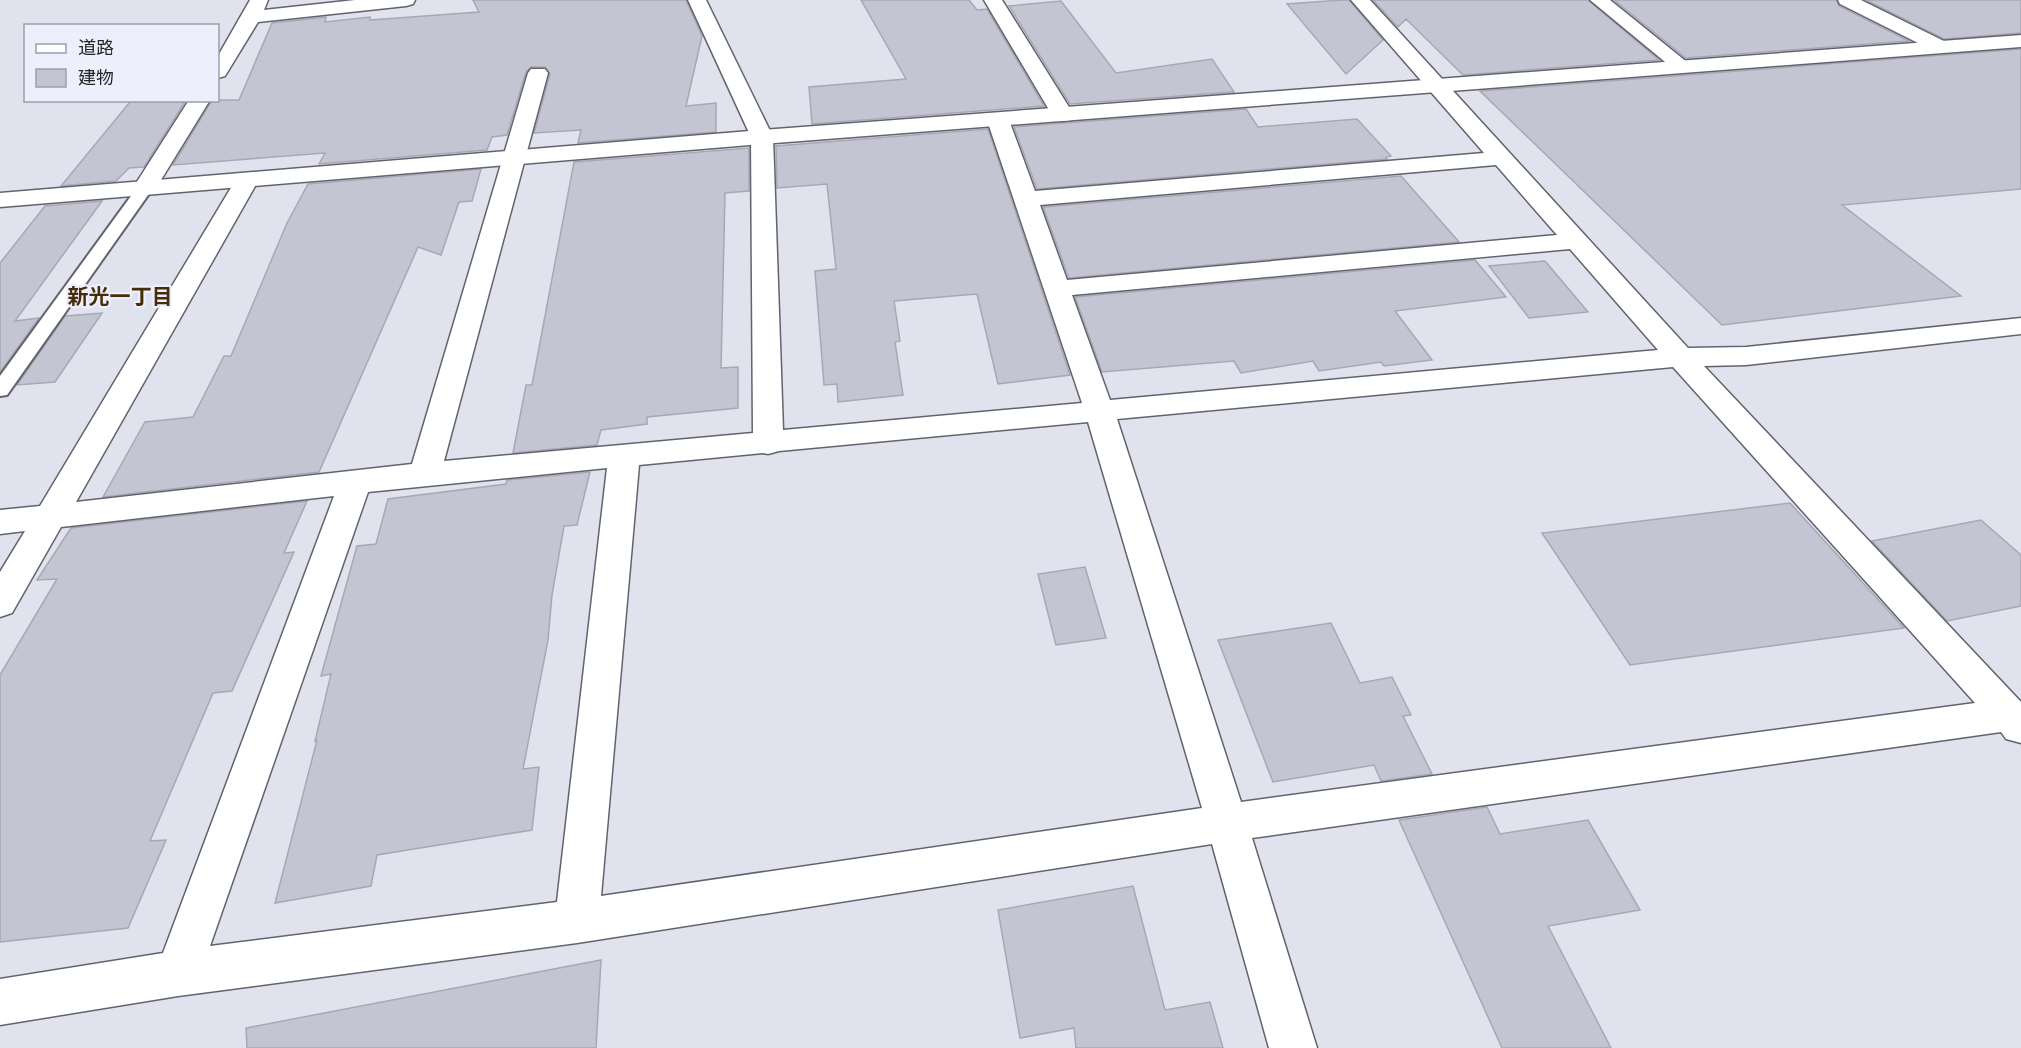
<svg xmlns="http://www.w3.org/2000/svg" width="2021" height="1048" font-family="'Asap Condensed','Noto Sans JP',sans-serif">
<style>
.building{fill:#c4c5d2;stroke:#a7a8b4;stroke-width:1.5}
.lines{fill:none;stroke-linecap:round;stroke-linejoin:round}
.lane-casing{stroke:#62636e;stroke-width:4}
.street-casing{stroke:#62636e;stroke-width:3}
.secondary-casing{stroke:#62636e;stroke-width:3}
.lane{fill:#fff;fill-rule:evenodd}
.street{fill:#fff;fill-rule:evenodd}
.secondary{fill:#fff;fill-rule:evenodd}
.labels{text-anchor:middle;stroke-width:4.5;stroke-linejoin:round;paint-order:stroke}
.neighbourhood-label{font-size:21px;font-weight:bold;fill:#452d0a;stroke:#eeeffc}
</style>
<rect width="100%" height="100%" fill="#e0e2ee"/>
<path class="building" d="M 473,0 L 686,0 L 702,36 L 686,106 L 716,103 L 716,132 L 578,143 L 581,130 L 534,133 L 550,74 L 545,67 L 531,67 L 526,72 L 507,135 L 492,137 L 487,150 L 319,164 L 325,153 L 173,165 L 212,100 L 239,100 L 272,23 L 326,17 L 325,22 L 370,17 L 370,20 L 479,12 Z
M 861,0 L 969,0 L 977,10 L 987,9 L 1044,106 L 812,124 L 809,87 L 906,79 Z
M 1342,0 L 1349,0 L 1383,40 L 1346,74 L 1287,4 Z
M 1373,0 L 1588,0 L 1659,60 L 1463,75 L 1406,19 L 1398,27 Z
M 1614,0 L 1836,0 L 1839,6 L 1909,41 L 1686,58 Z
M 1866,0 L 2021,0 L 2021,33 L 1944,39 Z
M 1061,1 L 1116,73 L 1212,59 L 1234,92 L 1070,104 L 1009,6 Z
M 2021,49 L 2021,189 L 1842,205 L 1961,296 L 1722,325 L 1480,91 Z
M 153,100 L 186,100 L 144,167 L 129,168 L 116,181 L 61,186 L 130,102 Z
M 1246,109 L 1258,127 L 1357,119 L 1391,156 L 1386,157 L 1387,159 L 1037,189 L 1014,127 Z
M 988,129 L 1070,375 L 998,384 L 977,294 L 894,301 L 900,341 L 895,342 L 903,395 L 838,402 L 837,384 L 824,385 L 815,271 L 836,269 L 827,184 L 777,188 L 776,146 Z
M 749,148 L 749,191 L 725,193 L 721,368 L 738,367 L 738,408 L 647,417 L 647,424 L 601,430 L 597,445 L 513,453 L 526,385 L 532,385 L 574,162 Z
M 481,169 L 472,201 L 459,202 L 441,255 L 418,247 L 319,472 L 103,497 L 145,422 L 193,417 L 224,356 L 231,356 L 287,223 L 308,184 Z
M 1401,176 L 1459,242 L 1069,278 L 1043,207 Z
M 102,201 L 15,321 L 39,318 L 0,372 L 0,263 L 45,206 Z
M 1475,260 L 1506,297 L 1395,311 L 1432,360 L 1384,366 L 1381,362 L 1319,371 L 1313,361 L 1241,373 L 1234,361 L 1102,372 L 1075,297 Z
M 1545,261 L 1588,312 L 1529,318 L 1489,266 Z
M 102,313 L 55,382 L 17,385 L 65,316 Z
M 590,472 L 577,525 L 564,526 L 552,595 L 548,640 L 523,769 L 539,767 L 532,830 L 377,855 L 371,886 L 275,903 L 317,740 L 315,741 L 331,674 L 321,676 L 357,546 L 376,544 L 388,499 L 506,484 L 507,480 Z
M 307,501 L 284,553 L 294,552 L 232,691 L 213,693 L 150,841 L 166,840 L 128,928 L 0,942 L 0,675 L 57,579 L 37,580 L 71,528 Z
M 1790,503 L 1904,628 L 1630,665 L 1542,533 Z
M 1981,520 L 2021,555 L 2021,606 L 1947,621 L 1872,541 Z
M 1085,567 L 1106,638 L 1056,645 L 1038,574 Z
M 1331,623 L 1360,683 L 1392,677 L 1411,715 L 1403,716 L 1432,774 L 1381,781 L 1374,765 L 1273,782 L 1218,640 Z
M 1487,807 L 1500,834 L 1588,820 L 1640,910 L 1548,926 L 1611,1048 L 1502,1048 L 1399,820 Z
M 1133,886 L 1165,1010 L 1210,1002 L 1223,1048 L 1076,1048 L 1074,1028 L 1020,1038 L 998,910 Z
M 601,960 L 596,1048 L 247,1048 L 246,1028 Z"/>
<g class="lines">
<g class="lane-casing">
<path id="lane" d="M 145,183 L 153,188 L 7,395 L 0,396 L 0,376 L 139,185 Z"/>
</g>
<g class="street-casing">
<path id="street" d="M 250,0 L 268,0 L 264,10 L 355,0 L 415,0 L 413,4 L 406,6 L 258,22 L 225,76 L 218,78 L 218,56 Z
M 688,0 L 706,0 L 773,137 L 783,430 L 1082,403 L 987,120 L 990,115 L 998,113 L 1006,115 L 1009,120 L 1035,191 L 1484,153 L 1351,0 L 1370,0 L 1688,348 L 1746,347 L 2021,318 L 2021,334 L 1746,365 L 1704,366 L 2021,702 L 2021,743 L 2006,739 L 2001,732 L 1252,838 L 1317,1048 L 1269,1048 L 1212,844 L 577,943 L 178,996 L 0,1025 L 0,979 L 163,953 L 334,496 L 61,527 L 12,613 L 0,617 L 0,572 L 25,531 L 0,534 L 0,510 L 40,506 L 238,176 L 246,174 L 254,176 L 258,181 L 76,502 L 412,464 L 528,73 L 531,69 L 545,69 L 548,73 L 444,461 L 753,433 L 751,137 ZM 1496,165 L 1557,235 L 1067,280 L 1040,205 ZM 1570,249 L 1658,350 L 1110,400 L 1072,295 ZM 1673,367 L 1975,703 L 1241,802 L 1117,419 ZM 1088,422 L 1202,808 L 601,896 L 639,465 L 763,453 L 768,454 L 779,451 ZM 607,468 L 557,902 L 210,946 L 368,492 Z
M 984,0 L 1002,0 L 1074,115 L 1071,120 L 1063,121 L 1055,120 Z
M 1590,0 L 1610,0 L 1693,67 L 1690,71 L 1676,71 Z
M 1838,0 L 1861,0 L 1948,43 L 1951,47 L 1948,51 L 1934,51 L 1840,4 Z
M 189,100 L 210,100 L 153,193 L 145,195 L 137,193 L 133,188 Z"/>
</g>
<g class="secondary-casing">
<path id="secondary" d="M 2021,35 L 2021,47 L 762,144 L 0,207 L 0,193 L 762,130 Z"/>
</g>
<use href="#lane" class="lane"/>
<use href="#street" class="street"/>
<use href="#secondary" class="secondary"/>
</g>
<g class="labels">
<g class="neighbourhood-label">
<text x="120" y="304">新光一丁目</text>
</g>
</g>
<rect x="24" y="24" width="195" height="78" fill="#eeeffc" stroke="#9e9fa8" stroke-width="1.5"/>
<rect x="36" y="44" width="30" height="9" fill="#ffffff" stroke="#9e9fa8" stroke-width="1.5"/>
<text x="78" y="54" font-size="18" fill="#25262a">道路</text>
<rect x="36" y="69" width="30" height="18" fill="#c4c5d2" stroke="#9e9fa8" stroke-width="1.5"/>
<text x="78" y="84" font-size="18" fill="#25262a">建物</text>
</svg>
